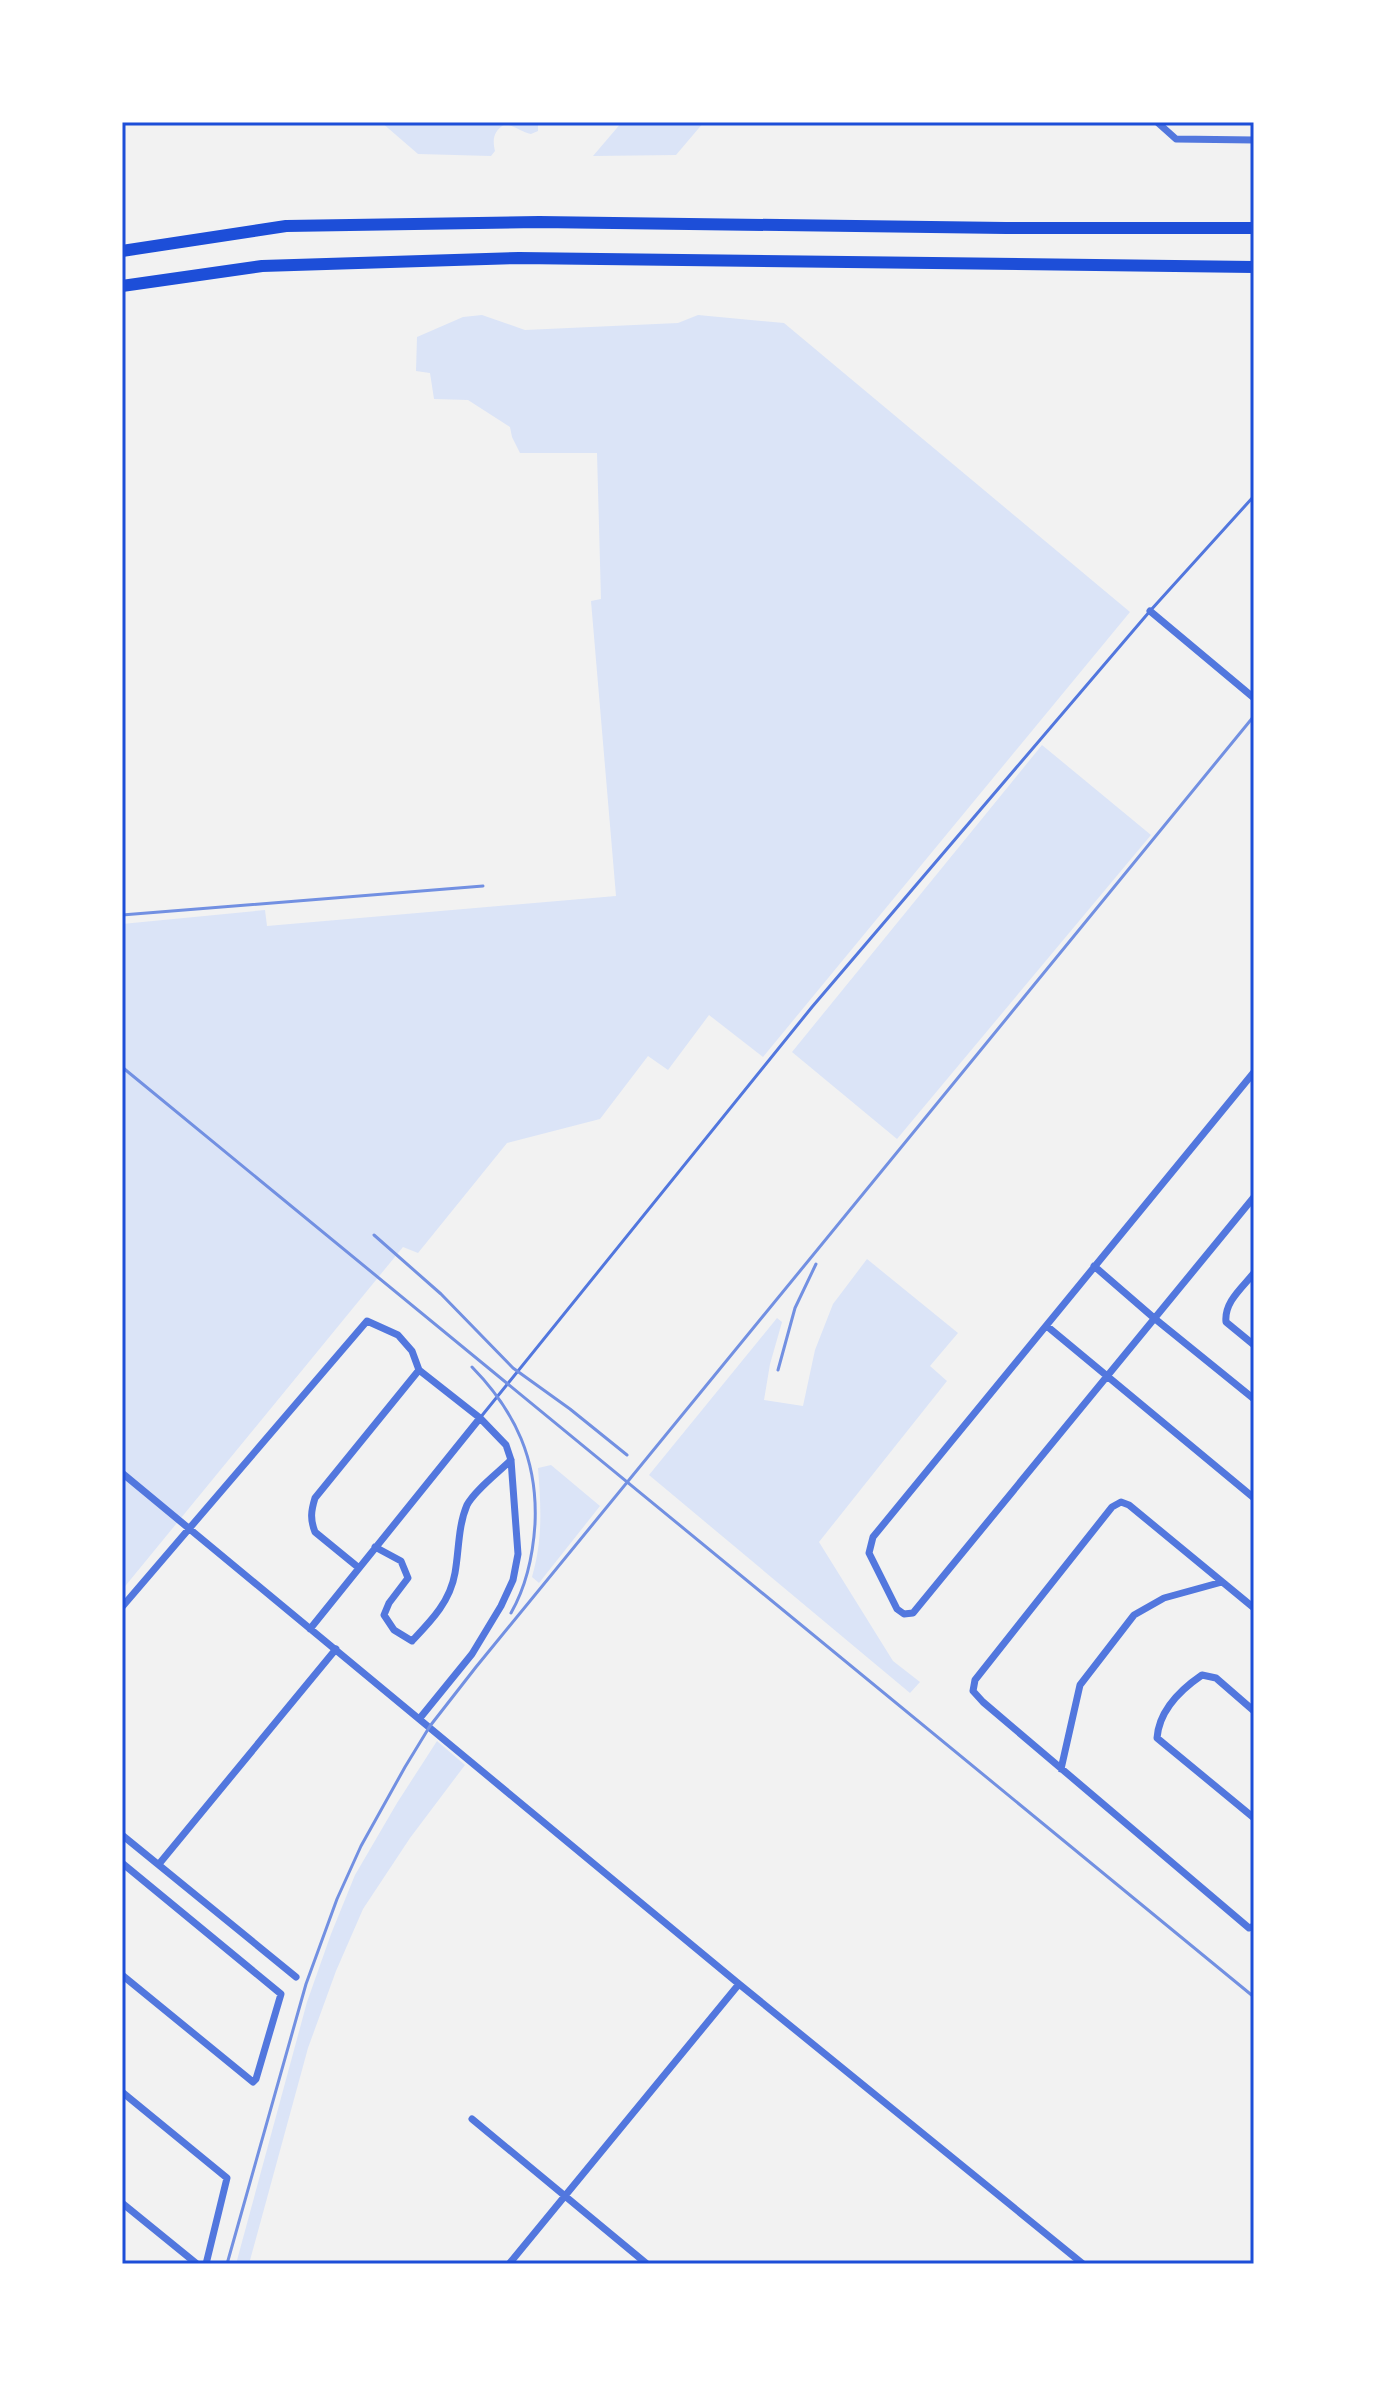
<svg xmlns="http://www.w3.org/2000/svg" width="1376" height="2386" font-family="Bitter,serif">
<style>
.green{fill:#dbe4f7}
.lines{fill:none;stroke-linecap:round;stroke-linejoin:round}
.service{stroke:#5277de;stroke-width:3}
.minor{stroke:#5277de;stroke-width:7}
.motorway{stroke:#1d4ed8;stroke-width:12}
.rail{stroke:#7290e2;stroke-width:3}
.neatline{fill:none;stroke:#1d4ed8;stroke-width:3}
</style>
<rect width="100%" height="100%" fill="#f2f2f2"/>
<path class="green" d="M 381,122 L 538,122 L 538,131 L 531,134 C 522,132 515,126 505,124 C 494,131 492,138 495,151 L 491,156 L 418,154 Z
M 622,122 L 704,122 L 676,155 L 593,156 Z
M 482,315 L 525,330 L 678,323 L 698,315 L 784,323 L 1130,612 L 763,1057 L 709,1015 L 668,1070 L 648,1056 L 600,1119 L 507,1143 L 418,1253 L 403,1247 L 122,1590 L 122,924 L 265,910 L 267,926 L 616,896 L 591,601 L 601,599 L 597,453 L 520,453 L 512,437 L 510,427 L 468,400 L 434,399 L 430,373 L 416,371 L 417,337 L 463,317 Z
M 1042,745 L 1151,835 L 897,1139 L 792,1052 Z
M 867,1259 L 958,1333 L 930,1366 L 947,1381 L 819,1542 L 893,1661 L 920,1682 L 910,1693 L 649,1475 L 777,1318 L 782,1322 L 770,1364 L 764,1400 L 803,1406 L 815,1350 L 833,1304 Z
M 551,1465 L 600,1506 L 539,1583 L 532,1577 C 543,1539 541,1507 538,1468 Z
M 437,1741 L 465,1765 L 410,1838 L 363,1909 L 336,1971 L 308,2048 L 249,2264 L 236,2264 L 307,2002 L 331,1934 L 355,1875 L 397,1803 Z"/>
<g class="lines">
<path class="service" d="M 480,1418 L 812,1007 L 1150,611 L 1254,496"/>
<path class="minor" d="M 1157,122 L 1176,139 L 1254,140
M 1150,611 L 1254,698
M 1254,1072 C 1127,1226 1001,1382 873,1537 L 869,1553 L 897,1609 L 904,1614 L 913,1613 L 1254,1197
M 1094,1266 L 1154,1318 L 1254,1399
M 1254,1273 C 1242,1288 1224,1302 1226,1322 L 1254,1345
M 1048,1327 L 1254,1498
M 122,1473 L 739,1984 L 1083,2264
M 375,1547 L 401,1561 L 408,1578 L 389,1603 L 384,1615 L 394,1630 L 412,1641 C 431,1621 450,1602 455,1573 C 459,1551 458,1526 467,1505 C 475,1490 499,1472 511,1460
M 359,1568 L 315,1532 C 310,1519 311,1511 315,1498 L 419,1370
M 122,1607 L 367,1321 L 398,1335 L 412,1351 L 419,1370 L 480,1418 L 506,1445 L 511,1460 L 518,1554 L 513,1580 L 501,1606 L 472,1654 L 420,1718
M 1254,1608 L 1129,1505 L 1121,1502 L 1112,1507 L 975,1680 L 973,1691 L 983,1702 L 1249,1928 L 1254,1926
M 310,1629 L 480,1418
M 1254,1711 L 1216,1678 L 1202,1675 C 1180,1690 1159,1711 1157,1738 L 1254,1818
M 1061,1769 L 1080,1685 L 1134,1615 L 1164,1598 L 1222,1582
M 122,1835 L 296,1977
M 122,1863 L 281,1994 L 256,2079 L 253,2082 L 122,1975
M 159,1864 L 336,1649
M 122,2092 L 227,2178 L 206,2264
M 472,2119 L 647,2264
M 122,2203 L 197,2264
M 509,2264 L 739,1984"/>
<path class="motorway" d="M 122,251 L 286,226 L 539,222 L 1006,228 L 1254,228
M 122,286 L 262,266 L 519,258 L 1254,267"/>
<path class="rail" d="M 122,915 L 483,886
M 122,1067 L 1254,1997
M 374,1235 L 441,1294 L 513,1368 L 570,1409 L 627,1455
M 472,1367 C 516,1412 538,1461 535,1524 C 533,1556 527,1585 511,1613
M 778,1370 L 795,1308 L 816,1264
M 227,2264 L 306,1984 L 337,1899 L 361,1846 L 405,1767 L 430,1726 L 476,1667 L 1254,716"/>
</g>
<rect width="1376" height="2386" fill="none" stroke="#ffffff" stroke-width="248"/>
<rect x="124" y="124" width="1128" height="2138" class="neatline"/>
</svg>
